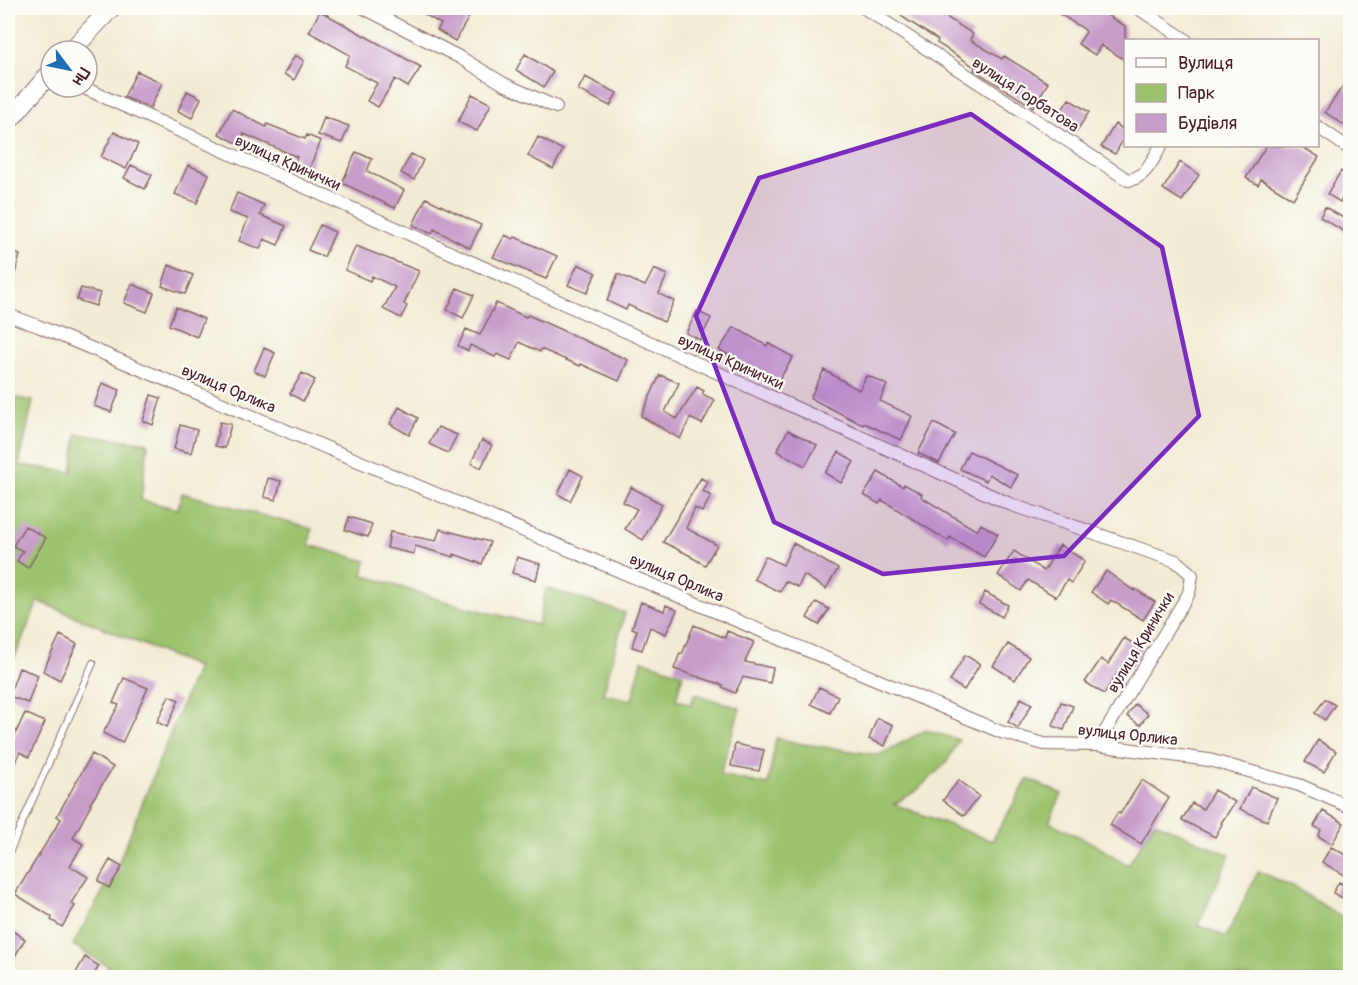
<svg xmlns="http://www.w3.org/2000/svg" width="1358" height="985" font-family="Pangolin,sans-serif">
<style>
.green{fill:#9dc36e;stroke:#74714c;stroke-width:1.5}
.building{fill:#c79eca}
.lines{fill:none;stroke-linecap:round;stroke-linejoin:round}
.service-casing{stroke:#856666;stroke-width:8}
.minor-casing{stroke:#856666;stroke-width:14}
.secondary-casing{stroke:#856666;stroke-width:20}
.service{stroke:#fff;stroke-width:6}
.minor{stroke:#fff;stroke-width:12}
.secondary{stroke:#fff;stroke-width:18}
.marked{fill:#7b2cbf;fill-opacity:0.2;stroke:#7b2cbf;stroke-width:4.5;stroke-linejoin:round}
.labels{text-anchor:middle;stroke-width:4.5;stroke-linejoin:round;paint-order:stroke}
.street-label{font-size:16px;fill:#4a1f2b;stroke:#fdfcf7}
</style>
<rect width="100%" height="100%" fill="#fdfcf7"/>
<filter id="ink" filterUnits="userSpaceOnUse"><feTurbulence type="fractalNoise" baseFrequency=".0167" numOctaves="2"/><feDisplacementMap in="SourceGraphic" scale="12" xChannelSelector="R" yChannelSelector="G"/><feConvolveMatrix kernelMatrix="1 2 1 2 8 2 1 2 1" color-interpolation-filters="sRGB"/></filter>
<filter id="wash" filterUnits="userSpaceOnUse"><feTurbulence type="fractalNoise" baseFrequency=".008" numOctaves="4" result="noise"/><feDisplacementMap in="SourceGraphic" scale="24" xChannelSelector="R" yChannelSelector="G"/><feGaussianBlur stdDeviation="1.35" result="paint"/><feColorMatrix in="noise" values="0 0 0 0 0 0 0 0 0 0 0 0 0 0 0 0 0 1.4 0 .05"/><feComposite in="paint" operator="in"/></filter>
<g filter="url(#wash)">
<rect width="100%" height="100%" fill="#f2ebd4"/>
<path class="green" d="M 8,396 L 33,401 L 19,465 L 72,472 L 77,434 L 148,443 L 141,500 L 178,509 L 182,493 L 312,529 L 309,545 L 366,561 L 363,575 L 447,602 L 538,625 L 546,588 L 625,613 L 603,694 L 632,700 L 642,660 L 683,674 L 676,699 L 690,705 L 695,694 L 740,708 L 720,775 L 768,785 L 776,738 L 803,744 L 879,755 L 926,730 L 959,740 L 946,763 L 916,791 L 894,804 L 992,841 L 1028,779 L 1062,794 L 1049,822 L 1092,843 L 1128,865 L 1155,822 L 1230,855 L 1198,925 L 1226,937 L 1258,872 L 1263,873 L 1295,888 L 1345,919 L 1350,912 L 1350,977 L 103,977 L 109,967 L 73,945 L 118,864 L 197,667 L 38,601 L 8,674 Z"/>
<g id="blocks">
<path class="building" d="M 414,8 L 458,8 L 470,15 L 455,41 L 437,30 L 441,24 Z
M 907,8 L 932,8 L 973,34 L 970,40 L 1002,59 L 1004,56 L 1048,83 L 1033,107 L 974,70 L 975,67 L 937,43 L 938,40 L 901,16 Z
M 1050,8 L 1095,8 L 1125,26 L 1125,60 L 1101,45 L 1095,55 L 1078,44 L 1086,32 L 1084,29 Z
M 320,11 L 421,67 L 408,87 L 395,79 L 378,107 L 367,101 L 377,83 L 345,66 L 350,55 L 309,32 Z
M 525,54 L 553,72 L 544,87 L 516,70 Z
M 295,55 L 304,61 L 294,80 L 284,74 Z
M 137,71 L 162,83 L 150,108 L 124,97 Z
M 585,77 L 617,93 L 610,106 L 578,90 Z
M 1343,86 L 1350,91 L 1350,122 L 1347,127 L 1325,112 Z
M 187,91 L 201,98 L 192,118 L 178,111 Z
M 472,94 L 491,104 L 477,131 L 458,122 Z
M 1069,99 L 1089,112 L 1076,132 L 1056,119 Z
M 232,109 L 266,127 L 267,124 L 305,139 L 307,135 L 321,141 L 306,176 L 292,170 L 297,157 L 244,134 L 239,144 L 219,134 Z
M 324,117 L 349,126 L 342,143 L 318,135 Z
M 1115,124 L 1125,130 L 1125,136 L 1115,154 L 1101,147 Z
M 114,132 L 138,144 L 126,169 L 101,157 Z
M 538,137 L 563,150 L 553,169 L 528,156 Z
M 1266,146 L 1301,146 L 1319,157 L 1293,199 L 1261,179 L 1258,185 L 1246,178 Z
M 356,152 L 372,159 L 367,171 L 404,190 L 395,208 L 342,183 Z
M 411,154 L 423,160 L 414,180 L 401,173 Z
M 1180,162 L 1199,175 L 1182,201 L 1163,189 Z
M 131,165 L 152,175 L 145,189 L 124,178 Z
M 188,165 L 209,174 L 197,203 L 175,194 Z
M 1341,171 L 1350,178 L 1350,185 L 1340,202 L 1327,194 Z
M 237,193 L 264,205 L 260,215 L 286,226 L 278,245 L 264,239 L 260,249 L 239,241 L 248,219 L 229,212 Z
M 426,198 L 481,225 L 470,248 L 434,229 L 432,234 L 413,225 Z
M 1325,207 L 1350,222 L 1350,235 L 1320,217 Z
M 320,225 L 335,232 L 324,257 L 308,250 Z
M 505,235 L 513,239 L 515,237 L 557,256 L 546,279 L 493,257 Z
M 356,246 L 419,271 L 404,304 L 407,306 L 401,318 L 383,309 L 395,287 L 372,276 L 370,281 L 345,270 Z
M 8,251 L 20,255 L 11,288 L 8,288 Z
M 578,264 L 596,273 L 587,293 L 568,285 Z
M 169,265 L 193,275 L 185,294 L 162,286 Z
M 654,269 L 667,275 L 659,294 L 674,301 L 664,322 L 628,305 L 626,310 L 607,301 L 618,274 L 645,286 Z
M 132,284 L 154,293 L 147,312 L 124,303 Z
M 81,288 L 100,293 L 96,306 L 77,300 Z
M 457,288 L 474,295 L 463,318 L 447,310 Z
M 496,303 L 526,317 L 528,315 L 628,360 L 619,381 L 581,364 L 580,366 L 541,349 L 540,352 L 519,342 L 511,360 L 497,354 L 495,357 L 470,345 L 468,351 L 458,346 L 466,329 L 480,335 Z
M 176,307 L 204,319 L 197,337 L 169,325 Z
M 697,311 L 711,318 L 700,340 L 686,333 Z
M 734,327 L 767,346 L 768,343 L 793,357 L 778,382 L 719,350 Z
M 264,348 L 275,353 L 265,376 L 254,371 Z
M 824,370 L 859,390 L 867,375 L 887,385 L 880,401 L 912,416 L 901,440 L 864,423 L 863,425 L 810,398 Z
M 302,373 L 315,380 L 303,401 L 290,394 Z
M 660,375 L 679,383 L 665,412 L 677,419 L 697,387 L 704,391 L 702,394 L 715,400 L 702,424 L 690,418 L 680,439 L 641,416 Z
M 102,383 L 120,390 L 111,412 L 94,406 Z
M 151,395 L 161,398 L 153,425 L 143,421 Z
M 399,407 L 418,418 L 409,435 L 390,424 Z
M 220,422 L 231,424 L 225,448 L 215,446 Z
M 934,423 L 955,434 L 939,463 L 918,453 Z
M 180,425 L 197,430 L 191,453 L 174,449 Z
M 438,427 L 457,435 L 448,453 L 429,444 Z
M 788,430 L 817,445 L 805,466 L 777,451 Z
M 482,440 L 492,445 L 481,468 L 471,463 Z
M 969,451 L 1018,475 L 1011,487 L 989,474 L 986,481 L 960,469 Z
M 839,452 L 854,462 L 841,483 L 825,473 Z
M 570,469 L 583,476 L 570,501 L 558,494 Z
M 878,472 L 903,487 L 904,484 L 922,494 L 921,497 L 977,531 L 981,524 L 998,534 L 984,557 L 950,537 L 948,541 L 882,500 L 879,504 L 864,495 Z
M 268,478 L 281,481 L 276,500 L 264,497 Z
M 701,478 L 708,482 L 703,491 L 711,496 L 702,512 L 695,508 L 686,528 L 717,545 L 705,565 L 691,557 L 691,556 L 663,542 Z
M 631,487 L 662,504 L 643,540 L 625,529 L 637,509 L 623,502 Z
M 349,517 L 372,524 L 368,537 L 345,530 Z
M 25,526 L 46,538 L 28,568 L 17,561 L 23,551 L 13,546 Z
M 440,529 L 490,542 L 482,564 L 454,554 L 454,557 L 415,546 L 414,554 L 387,548 L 390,532 L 436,541 Z
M 793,543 L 838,569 L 826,589 L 804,575 L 798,587 L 785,581 L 780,592 L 754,579 L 765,556 L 783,565 Z
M 1060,545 L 1085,561 L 1071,583 L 1067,580 L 1056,597 L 1028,580 L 1021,591 L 998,575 L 1014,551 L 1044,571 Z
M 517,557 L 540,564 L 536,580 L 512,573 Z
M 1106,571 L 1134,591 L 1135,589 L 1155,602 L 1143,620 L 1111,600 L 1108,604 L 1091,592 Z
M 985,592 L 1008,605 L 1002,617 L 979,604 Z
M 641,602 L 664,611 L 666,605 L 677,610 L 666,634 L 650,627 L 642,650 L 632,647 L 637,630 L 632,628 Z
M 816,602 L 829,609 L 819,625 L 807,618 Z
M 694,625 L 725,638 L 727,631 L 754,642 L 745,662 L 773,668 L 770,683 L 743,677 L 735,693 L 722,687 L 723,685 L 674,669 L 680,653 L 682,654 Z
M 60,635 L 77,644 L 60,680 L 43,671 Z
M 1124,638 L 1143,649 L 1133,666 L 1125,662 L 1104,694 L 1085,682 L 1101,659 L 1108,664 Z
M 1008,644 L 1029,657 L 1015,680 L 993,666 Z
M 965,655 L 980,664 L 964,690 L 950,681 Z
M 19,668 L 38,675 L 28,703 L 9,696 Z
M 124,678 L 148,688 L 122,743 L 103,733 L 119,705 L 113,703 Z
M 819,687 L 838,696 L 830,713 L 811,704 Z
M 169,696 L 179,700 L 167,727 L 157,722 Z
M 1021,698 L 1032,704 L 1018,728 L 1008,722 Z
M 1325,699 L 1335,705 L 1325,720 L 1315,713 Z
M 1061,702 L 1073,706 L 1064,730 L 1053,726 Z
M 1135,704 L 1148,714 L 1140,725 L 1127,716 Z
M 25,713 L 45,722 L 29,757 L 20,752 L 8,777 L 8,750 Z
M 877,718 L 893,725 L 885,746 L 869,739 Z
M 1318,740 L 1336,751 L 1324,772 L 1305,762 Z
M 735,744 L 764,750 L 759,771 L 731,766 Z
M 92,754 L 113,767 L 90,804 L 91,805 L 73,838 L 83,844 L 70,866 L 88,877 L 71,903 L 75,906 L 62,927 L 51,920 L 52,917 L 15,894 L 61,819 L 57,816 Z
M 959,780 L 979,796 L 964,816 L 943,800 Z
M 1142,780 L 1169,798 L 1141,844 L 1110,825 L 1118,812 L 1120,814 Z
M 1251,787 L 1277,798 L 1267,821 L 1240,809 Z
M 1214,790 L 1235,802 L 1221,823 L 1222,824 L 1215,837 L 1182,820 L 1192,803 L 1203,809 Z
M 1323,811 L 1344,823 L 1332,844 L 1318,836 L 1321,830 L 1314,826 Z
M 1331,847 L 1350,857 L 1350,879 L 1322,862 Z
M 110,860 L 122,867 L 109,888 L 98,881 Z
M 1339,882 L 1350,888 L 1350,902 L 1333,893 Z
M 8,928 L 25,939 L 8,968 Z
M 85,957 L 99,966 L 92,978 L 73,978 Z"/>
</g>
</g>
<g filter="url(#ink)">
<use href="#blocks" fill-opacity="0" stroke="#856666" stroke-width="1.5"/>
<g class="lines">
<g class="service-casing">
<path id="service" d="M 8,855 L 93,663"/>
</g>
<g class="minor-casing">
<path id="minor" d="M 364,8 L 461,58 L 504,84 L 556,107
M 864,8 L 1128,180 C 1146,178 1152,160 1161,146
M 1138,8 L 1186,40
M 82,87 L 1012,505 L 1176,561 L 1192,575 L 1189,593 L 1097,745
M 1318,127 L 1350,149
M 8,315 L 38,326 L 1001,732 L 1044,744 L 1097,745 L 1209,760 L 1299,785 L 1350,807"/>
</g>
<g class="secondary-casing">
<path id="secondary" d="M 71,51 L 111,8
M 8,122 L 51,72"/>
</g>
<use href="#service" class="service"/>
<use href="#minor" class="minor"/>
<use href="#secondary" class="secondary"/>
</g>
</g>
<path class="marked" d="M 971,114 L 1162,247 L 1199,416 L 1064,556 L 883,574 L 774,522 L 696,316 L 759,178 Z"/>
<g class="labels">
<g class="street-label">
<text transform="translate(1026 94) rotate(33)" y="6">вулиця Горбатова</text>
<text transform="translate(288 162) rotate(24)" y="6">вулиця Кринички</text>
<text transform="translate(731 361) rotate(24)" y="6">вулиця Кринички</text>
<text transform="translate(229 388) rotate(23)" y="6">вулиця Орлика</text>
<text transform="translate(677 577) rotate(23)" y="6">вулиця Орлика</text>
<text transform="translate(1140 642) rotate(-59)" y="6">вулиця Кринички</text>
<text transform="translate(1128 734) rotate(6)" y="6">вулиця Орлика</text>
</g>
</g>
<rect width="1358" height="985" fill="none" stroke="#fdfcf7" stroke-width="30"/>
<rect x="1124" y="39" width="195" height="108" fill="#fdfcf7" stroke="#b5a4a5" stroke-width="1.5"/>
<rect x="1136" y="58" width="30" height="9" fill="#ffffff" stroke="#b5a4a5" stroke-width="1.5"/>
<text x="1178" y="69" font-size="18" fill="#4a1f2b">Вулиця</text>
<rect x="1136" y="84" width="30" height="18" fill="#9dc36e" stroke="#b5a4a5" stroke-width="1.5"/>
<text x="1178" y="99" font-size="18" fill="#4a1f2b">Парк</text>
<rect x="1136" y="114" width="30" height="18" fill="#c79eca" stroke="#b5a4a5" stroke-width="1.5"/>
<text x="1178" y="129" font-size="18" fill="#4a1f2b">Будівля</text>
<g transform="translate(69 69) rotate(122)"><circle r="28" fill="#fdfcf7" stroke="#b5a4a5" stroke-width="1.5"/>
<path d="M0-4.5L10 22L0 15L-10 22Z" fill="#1f6fb2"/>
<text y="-9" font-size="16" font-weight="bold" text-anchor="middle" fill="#4a1f2b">Пн</text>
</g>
</svg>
